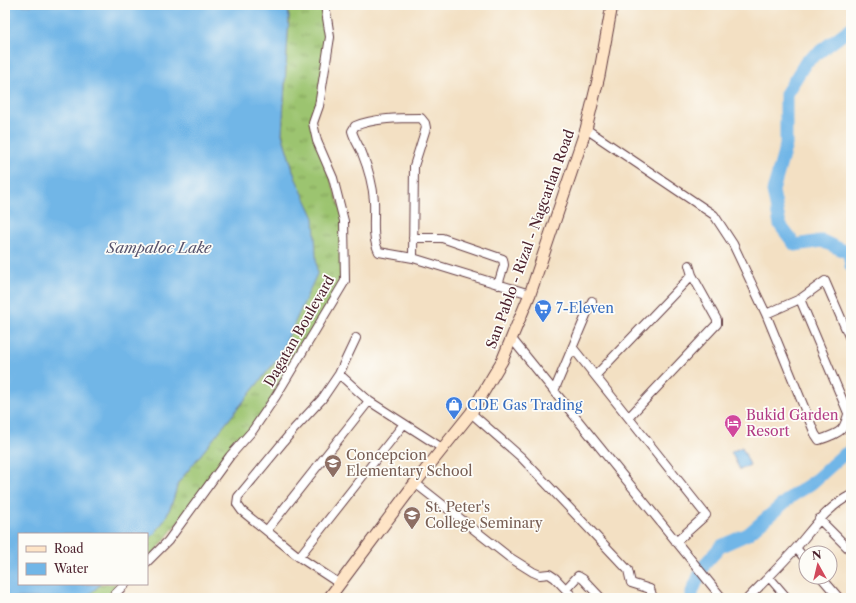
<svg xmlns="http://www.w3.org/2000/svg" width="856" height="603" font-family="'Libre Caslon Text',serif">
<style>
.grass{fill:url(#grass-tufts);stroke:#73724d}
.water{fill:#71b6e7;stroke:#5e6a89}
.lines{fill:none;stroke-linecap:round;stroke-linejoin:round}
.river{stroke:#71b6e7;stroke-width:13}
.minor-casing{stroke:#633c42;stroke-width:10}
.secondary-casing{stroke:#633c42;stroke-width:13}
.minor{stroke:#fff;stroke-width:8}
.secondary{stroke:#fee4c6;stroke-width:11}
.labels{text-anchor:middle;stroke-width:3.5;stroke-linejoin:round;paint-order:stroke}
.street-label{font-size:14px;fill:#4a1f2b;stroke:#fdfcf7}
.shop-label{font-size:14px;fill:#366cbe;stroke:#fdfcf7;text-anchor:start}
.hotel-label{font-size:14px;fill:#b23c85;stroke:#fdfcf7;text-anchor:start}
.education-label{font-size:14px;fill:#785e54;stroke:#fdfcf7;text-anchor:start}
.water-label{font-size:15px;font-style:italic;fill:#58546d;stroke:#fdfcf7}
</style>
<defs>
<pattern id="grass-tufts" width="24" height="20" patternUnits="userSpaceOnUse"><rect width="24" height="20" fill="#9cc46f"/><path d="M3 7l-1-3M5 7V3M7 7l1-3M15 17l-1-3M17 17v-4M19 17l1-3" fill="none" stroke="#819f5b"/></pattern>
</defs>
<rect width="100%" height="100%" fill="#fdfcf7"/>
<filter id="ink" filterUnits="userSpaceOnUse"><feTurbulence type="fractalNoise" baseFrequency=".025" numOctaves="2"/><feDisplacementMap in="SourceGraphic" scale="8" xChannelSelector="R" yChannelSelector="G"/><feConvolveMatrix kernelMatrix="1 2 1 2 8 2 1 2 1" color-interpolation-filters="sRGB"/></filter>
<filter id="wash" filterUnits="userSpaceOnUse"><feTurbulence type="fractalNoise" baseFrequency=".012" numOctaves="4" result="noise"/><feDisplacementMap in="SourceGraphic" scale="16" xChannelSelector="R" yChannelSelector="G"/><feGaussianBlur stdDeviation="0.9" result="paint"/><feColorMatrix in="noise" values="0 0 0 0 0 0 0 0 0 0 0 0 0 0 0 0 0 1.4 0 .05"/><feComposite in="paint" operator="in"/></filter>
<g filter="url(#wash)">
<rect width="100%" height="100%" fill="#f3e0c3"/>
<path class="grass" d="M 287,5 L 325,5 L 330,37 L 313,123 L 344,221 L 345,281 L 276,396 L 147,562 L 147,541 C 165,525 172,506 178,483 L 279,357 L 295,177 L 282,134 L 289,17 Z
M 101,584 L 125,584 L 111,598 L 85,598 Z"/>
<path class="water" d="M 5,5 L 287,5 L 289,17 L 282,134 L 295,177 L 314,218 L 317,274 L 279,357 L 178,483 C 172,506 165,525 147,541 L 147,534 L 19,534 L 19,584 L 101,584 L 85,598 L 5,598 Z
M 742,447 L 750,465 L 740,470 L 731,452 Z"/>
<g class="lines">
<path class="river" d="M 851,28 L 806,62 L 786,94 L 786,145 L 773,191 L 780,225 L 795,245 L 822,241 L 849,253 L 851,266
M 692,598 L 692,592 L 704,565 L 721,546 L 748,534 L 792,496 L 812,483 L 843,455 L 851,451"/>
</g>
</g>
<g filter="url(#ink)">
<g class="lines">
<g class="minor-casing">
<path id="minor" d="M 586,129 L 714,215 L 733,244 L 766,314 L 815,434 L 819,440 C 846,431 844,430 851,403
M 413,238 L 442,238 L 503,259 L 504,265 L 498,285
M 413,258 L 414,166 L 426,128 L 425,123 L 421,118 C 400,118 374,118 355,126 L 352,131 C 354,139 359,146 362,153 C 368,168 373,185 374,201 C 375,218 371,237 379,252 L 413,258 L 530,294
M 800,299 L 848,413
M 766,314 L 800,299 L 825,281 L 851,341
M 512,339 L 722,598
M 573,348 L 706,515 L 676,542
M 339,374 L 369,401 L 442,448
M 596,375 L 692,275
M 554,391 L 592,301
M 471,413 L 521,457 L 578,517 L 628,570 L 631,583 L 650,589 L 653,598
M 629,417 L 717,324 L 717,320 L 692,275 L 689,265
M 415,483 L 509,557 L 533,572 L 540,575 L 549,574 L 555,578 L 574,598
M 819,519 L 851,551
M 267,530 L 369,401
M 796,548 L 806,560
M 299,557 L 403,425
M 147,562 L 168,541 L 230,456 L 253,430 L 276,396 L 345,281 L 344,221 L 333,178 L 317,141 L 313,123 L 319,106 L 330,37 L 325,5
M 769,577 L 787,598
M 821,577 L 839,598
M 340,584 L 299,557 L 242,511 L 237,504 L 238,497 L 294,429 L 322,399 L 339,374 L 356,338
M 566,589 L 578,576 L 583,579 L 601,598
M 111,598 L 125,584
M 748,598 C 764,582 781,565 796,548 C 813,528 827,507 851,495"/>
</g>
<g class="secondary-casing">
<path id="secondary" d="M 329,598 L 415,483 L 471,413 L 502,361 L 530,294 L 586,129 L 599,76 L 612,5"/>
</g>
<use href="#minor" class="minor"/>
<use href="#secondary" class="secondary"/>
</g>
</g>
<defs>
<g id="supermarket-pin" transform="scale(0.9)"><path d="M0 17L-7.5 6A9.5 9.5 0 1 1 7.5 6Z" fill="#3f7fe0" stroke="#fdfcf7"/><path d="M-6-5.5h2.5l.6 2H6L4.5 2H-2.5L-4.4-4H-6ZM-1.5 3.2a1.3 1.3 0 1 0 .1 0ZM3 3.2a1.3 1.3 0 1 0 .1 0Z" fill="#fff"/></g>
<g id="shop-pin" transform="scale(0.9)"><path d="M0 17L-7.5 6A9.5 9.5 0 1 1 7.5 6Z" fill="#3f7fe0" stroke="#fdfcf7"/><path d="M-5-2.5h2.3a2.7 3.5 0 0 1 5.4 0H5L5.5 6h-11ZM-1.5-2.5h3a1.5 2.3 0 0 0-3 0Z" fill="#fff"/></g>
<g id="hotel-pin" transform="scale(0.9)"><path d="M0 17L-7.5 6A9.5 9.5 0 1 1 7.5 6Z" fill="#d1479c" stroke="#fdfcf7"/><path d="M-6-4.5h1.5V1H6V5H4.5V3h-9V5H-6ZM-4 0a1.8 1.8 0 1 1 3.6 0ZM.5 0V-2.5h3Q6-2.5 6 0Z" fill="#fff"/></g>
<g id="school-pin" transform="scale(0.9)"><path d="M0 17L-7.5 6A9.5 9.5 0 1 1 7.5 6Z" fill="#8d6e63" stroke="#fdfcf7"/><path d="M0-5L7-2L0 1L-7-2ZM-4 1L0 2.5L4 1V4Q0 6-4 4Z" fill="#fff"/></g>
<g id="university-pin" transform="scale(0.9)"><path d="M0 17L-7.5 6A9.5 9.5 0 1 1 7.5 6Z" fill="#8d6e63" stroke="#fdfcf7"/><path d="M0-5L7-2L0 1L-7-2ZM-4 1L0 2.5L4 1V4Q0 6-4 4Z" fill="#fff"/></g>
</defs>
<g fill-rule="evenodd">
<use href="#supermarket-pin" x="543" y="308"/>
<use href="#shop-pin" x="454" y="405"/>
<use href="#hotel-pin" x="733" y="423"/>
<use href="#school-pin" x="333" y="463"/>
<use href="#university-pin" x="412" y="515"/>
</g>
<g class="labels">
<g class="street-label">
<text transform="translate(530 239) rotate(-70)" y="5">San Pablo - Rizal - Nagcarlan Road</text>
<text transform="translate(299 331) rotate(-60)" y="5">Dagatan Boulevard</text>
</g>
<g class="shop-label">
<text x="556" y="313">7-Eleven</text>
<text x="467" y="410">CDE Gas Trading</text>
</g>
<g class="hotel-label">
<text x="746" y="420">Bukid Garden<tspan x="746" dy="16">Resort</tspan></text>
</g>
<g class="education-label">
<text x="346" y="460">Concepcion<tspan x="346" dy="16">Elementary School</tspan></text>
<text x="425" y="512">St. Peter's<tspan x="425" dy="16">College Seminary</tspan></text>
</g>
<g class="water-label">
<text x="159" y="253">Sampaloc Lake</text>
</g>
</g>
<rect width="856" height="603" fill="none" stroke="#fdfcf7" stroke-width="20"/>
<rect x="18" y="533" width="130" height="52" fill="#fdfcf7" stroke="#b5a4a5"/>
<rect x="26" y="546" width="20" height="6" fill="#fee4c6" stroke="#b5a4a5"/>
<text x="54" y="553" font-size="12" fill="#4a1f2b">Road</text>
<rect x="26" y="563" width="20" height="12" fill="#71b6e7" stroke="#b5a4a5"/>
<text x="54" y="573" font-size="12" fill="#4a1f2b">Water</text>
<g transform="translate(818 565) rotate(352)"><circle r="19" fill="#fdfcf7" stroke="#b5a4a5"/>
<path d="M0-3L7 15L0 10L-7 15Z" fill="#d1495b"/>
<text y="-6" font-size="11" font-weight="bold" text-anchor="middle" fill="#4a1f2b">N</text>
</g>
</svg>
